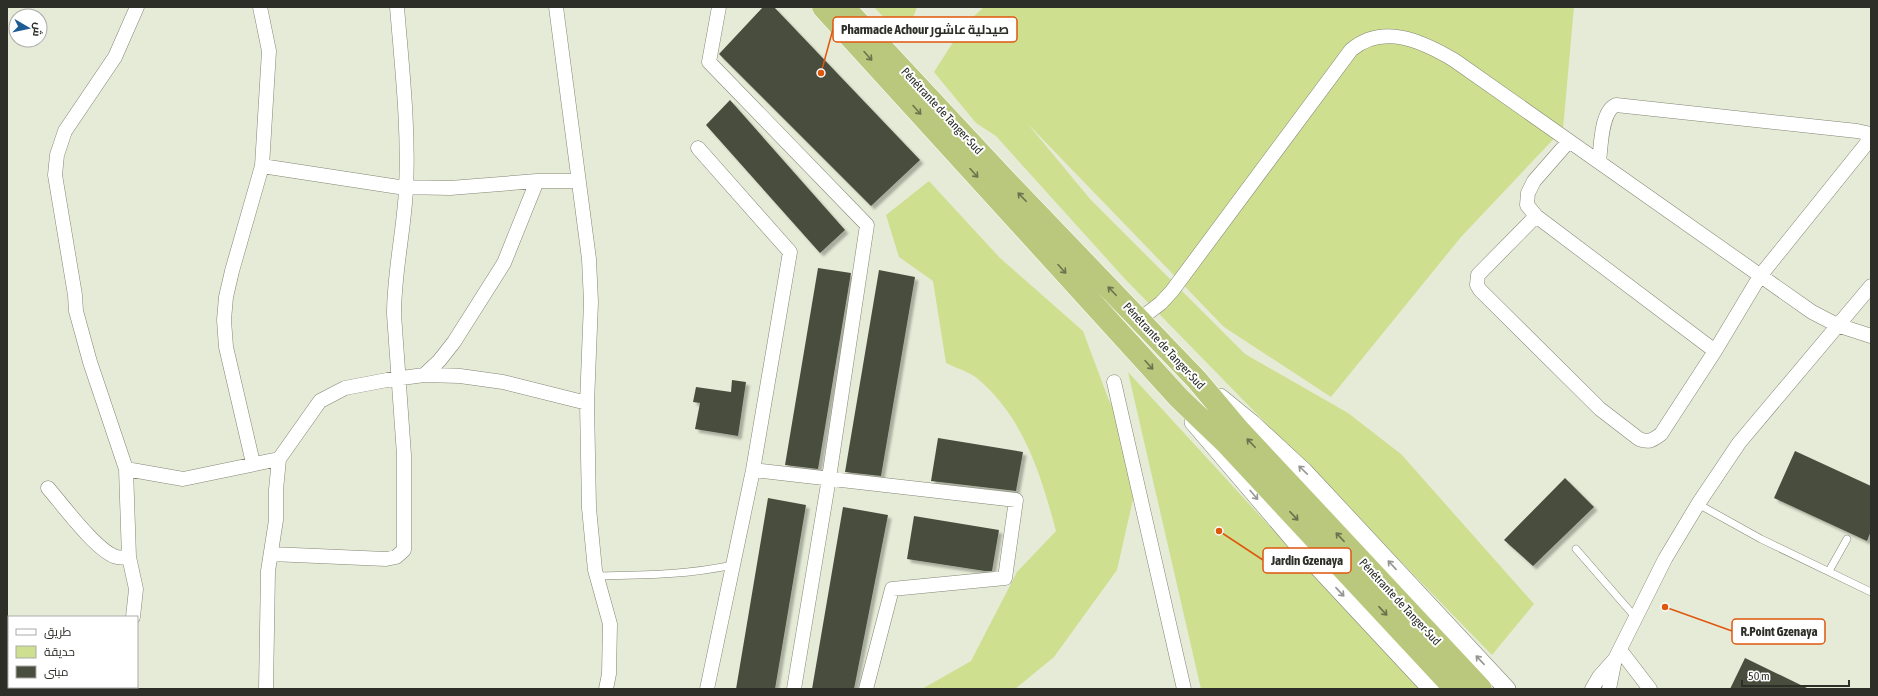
<svg xmlns="http://www.w3.org/2000/svg" width="1878" height="696" font-family="'Asap Condensed',Cairo,sans-serif">
<style>
.green{fill:#cedf90}
.building{fill:#4a4e3e;filter:url(#shadow)}
.lines{fill:none;stroke-linecap:round;stroke-linejoin:round}
.service-casing{stroke:#828674;stroke-width:8}
.minor-casing{stroke:#828674;stroke-width:15}
.tertiary-casing{stroke:#828674;stroke-width:18}
.trunk-casing{stroke:#fff;stroke-width:23}
.service{stroke:#fff;stroke-width:7}
.minor{stroke:#fff;stroke-width:14}
.tertiary{stroke:#fff;stroke-width:17}
.trunk{stroke:#bac87e;stroke-width:22}
.oneway{stroke:#6c734e}
.oneway2{stroke:#969693}
.labels{text-anchor:middle;stroke-width:4;stroke-linejoin:round;paint-order:stroke}
.street-label{font-size:12px;fill:#2c2e27;stroke:#fff}
.leader{fill:none;stroke:#df570d;stroke-width:1.5}
.callout-dot{fill:#df570d;stroke:#fff;stroke-width:1.5}
.callout{fill:#fff;stroke:#df570d;stroke-width:1.5}
.callout-label{font-size:13px;text-anchor:middle;font-weight:bold;fill:#2c2e27}
</style>
<defs>
<filter id="shadow"><feDropShadow dx="3.5" dy="3.5" stdDeviation="1" flood-color="#0004"/></filter>
</defs>
<rect width="100%" height="100%" fill="#e6ebd7"/>
<path class="green" d="M 874,7 L 917,7 L 905,40 Z
M 984,7 L 1574,7 L 1563,129 L 1461,237 L 1331,397 L 1224,327 L 1027,123 L 1090,199 L 1245,354 L 1348,413 L 1401,454 L 1534,604 L 1492,655 L 1125,279 L 996,136 L 976,123 L 934,72 L 964,25 Z
M 929,181 L 1000,258 L 1083,331 L 1108,398 L 1141,464 L 1117,570 L 1054,657 L 1015,689 L 922,689 L 971,661 L 1017,572 L 1056,531 C 1041,475 1024,418 978,379 C 970,372 956,368 946,363 L 933,281 L 899,257 L 886,215 Z
M 1128,372 L 1419,689 L 1201,689 Z"/>
<path class="building" d="M 763,7 L 774,7 L 920,160 L 871,206 L 719,54 Z
M 730,100 L 845,230 L 820,253 L 706,125 Z
M 818,268 L 851,273 L 818,469 L 785,465 Z
M 879,270 L 915,277 L 881,476 L 845,472 Z
M 732,380 L 746,382 L 738,436 L 695,429 L 700,403 L 693,402 L 696,387 L 731,392 Z
M 938,438 L 1023,452 L 1016,491 L 931,481 Z
M 1795,451 L 1871,486 L 1871,531 L 1867,541 L 1774,498 Z
M 1565,478 L 1594,507 L 1533,566 L 1504,540 Z
M 768,498 L 806,505 L 775,689 L 736,689 Z
M 843,507 L 888,515 L 854,689 L 812,689 Z
M 914,516 L 999,530 L 992,571 L 985,571 L 907,559 Z
M 1745,658 L 1809,689 L 1730,689 Z"/>
<g class="lines">
<g class="service-casing">
<path id="service" d="M 1698,504 L 1761,539 L 1871,592
M 1576,549 L 1636,618
M 1829,571 L 1847,539
M 597,576 C 645,575 686,575 733,565"/>
</g>
<g class="minor-casing">
<path id="minor" d="M 556,7 L 589,259 L 591,302 L 587,403 L 589,508 L 595,570 L 610,624 L 609,674 L 606,689
M 719,7 L 709,62 L 867,225 L 829,478 L 794,689
M 1569,141 L 1534,181 L 1528,193 L 1527,205 L 1536,216 L 1715,351
M 698,148 L 790,252 L 753,470 L 707,689
M 1599,162 C 1601,146 1601,111 1616,105 L 1857,131 L 1871,134
M 262,166 L 399,187 L 450,188 L 537,181 L 577,181
M 1536,216 L 1478,275 L 1477,285 L 1480,290 L 1600,409 L 1639,439 C 1649,443 1653,440 1661,434 L 1715,351 L 1760,276 L 1871,138
M 1140,319 L 1161,303 L 1172,291 L 1351,50 C 1383,23 1422,41 1454,60 L 1812,312 L 1837,325 L 1871,336
M 424,375 L 460,376 L 503,382 L 587,403
M 1114,382 L 1184,689
M 253,463 L 226,347 L 224,320 L 226,297 L 232,271 L 262,166 L 269,51 L 260,7
M 126,469 L 183,479 L 279,459
M 753,470 L 1016,500 L 1005,578 L 892,589 L 866,689
M 48,488 C 62,504 98,553 117,557 C 121,558 126,557 129,557
M 271,554 L 386,559 L 396,557 L 404,550 L 404,455 L 394,314 C 394,272 404,231 406,189 C 409,129 402,68 397,7
M 133,617 L 136,589 L 129,557 L 126,469 L 90,362 L 76,311 L 75,295 L 55,175 L 57,155 L 65,131 L 115,57 L 137,7
M 1620,650 L 1650,689
M 111,689 L 112,687
M 266,689 L 268,571 L 276,520 L 276,490 L 279,459 L 320,401 L 345,388 L 387,380 L 424,375 L 439,361 L 454,342 L 504,263 L 537,181
M 1592,689 L 1599,677 L 1615,659 L 1665,559 L 1698,504 L 1739,443 L 1871,286
M 1609,689 L 1615,659"/>
</g>
<g class="tertiary-casing">
<path id="tertiary" d="M 1220,397 L 1252,423 L 1304,471 L 1507,689
M 1193,422 L 1309,558 L 1431,689"/>
</g>
<g class="trunk-casing">
<path id="trunk" d="M 823,7 L 1179,398 L 1225,442 L 1455,689
M 844,7 L 1011,186 L 1197,380 L 1238,429 L 1481,689"/>
</g>
<use href="#service" class="service"/>
<use href="#minor" class="minor"/>
<use href="#tertiary" class="tertiary"/>
<use href="#trunk" class="trunk"/>
</g>
<defs><path id="oneway-shaft" d="M-6 0H5M1.5-3L5.5 0L1.5 3" fill="none" stroke-width="1.6" stroke-linecap="round" stroke-linejoin="round"/></defs>
<g class="oneway">
<use href="#oneway-shaft" transform="translate(868 56) rotate(48)"/>
<use href="#oneway-shaft" transform="translate(917 110) rotate(48)"/>
<use href="#oneway-shaft" transform="translate(974 173) rotate(48)"/>
<use href="#oneway-shaft" transform="translate(1022 197) rotate(-134)"/>
<use href="#oneway-shaft" transform="translate(1062 269) rotate(48)"/>
<use href="#oneway-shaft" transform="translate(1112 291) rotate(-134)"/>
<use href="#oneway-shaft" transform="translate(1149 365) rotate(48)"/>
<use href="#oneway-shaft" transform="translate(1251 443) rotate(-134)"/>
<use href="#oneway-shaft" transform="translate(1294 516) rotate(47)"/>
<use href="#oneway-shaft" transform="translate(1340 537) rotate(-133)"/>
<use href="#oneway-shaft" transform="translate(1383 611) rotate(47)"/>
</g>
<g class="oneway2">
<use href="#oneway-shaft" transform="translate(1303 470) rotate(-136)"/>
<use href="#oneway-shaft" transform="translate(1254 495) rotate(50)"/>
<use href="#oneway-shaft" transform="translate(1392 565) rotate(-133)"/>
<use href="#oneway-shaft" transform="translate(1340 592) rotate(47)"/>
<use href="#oneway-shaft" transform="translate(1480 660) rotate(-133)"/>
</g>
<g class="labels">
<g class="street-label">
<text transform="translate(942 111) rotate(47)" y="4">Pénétrante de Tanger-Sud</text>
<text transform="translate(1164 346) rotate(47)" y="4">Pénétrante de Tanger-Sud</text>
<text transform="translate(1400 602) rotate(47)" y="4">Pénétrante de Tanger-Sud</text>
</g>
</g>
<path class="leader" d="M821 73L833 29M1219 531L1263 560M1665 607L1732 631"/>
<g class="callout-dot">
<circle cx="821" cy="73" r="4"/>
<circle cx="1219" cy="531" r="4"/>
<circle cx="1665" cy="607" r="4"/>
</g>
<g class="callout">
<rect x="833" y="17" width="184" height="25" rx="4"/>
<rect x="1263" y="548" width="88" height="25" rx="4"/>
<rect x="1732" y="619" width="93" height="25" rx="4"/>
</g>
<g class="callout-label">
<text x="925" y="34">Pharmacie Achour صيدلية عاشور</text>
<text x="1307" y="565">Jardin Gzenaya</text>
<text x="1779" y="636">R.Point Gzenaya</text>
</g>
<rect width="1878" height="696" fill="none" stroke="#2c2e27" stroke-width="16"/>
<rect x="8" y="616" width="130" height="72" fill="#ffffff" stroke="#ababa9"/>
<rect x="16" y="629" width="20" height="6" fill="#ffffff" stroke="#ababa9"/>
<text x="44" y="636" font-size="12" fill="#2c2e27">طريق</text>
<rect x="16" y="646" width="20" height="12" fill="#cedf90" stroke="#ababa9"/>
<text x="44" y="656" font-size="12" fill="#2c2e27">حديقة</text>
<rect x="16" y="666" width="20" height="12" fill="#4a4e3e" stroke="#ababa9"/>
<text x="44" y="676" font-size="12" fill="#2c2e27">مبنى</text>
<g transform="translate(28 28) rotate(99)"><circle r="19" fill="#ffffff" stroke="#ababa9"/>
<path d="M0-3L7 15L0 10L-7 15Z" fill="#1d5c92"/>
<text y="-6" font-size="11" font-weight="bold" text-anchor="middle" fill="#2c2e27">ش</text>
</g>
<path d="M1742 680v6h107v-6" fill="none" stroke="#2c2e27" stroke-width="2"/>
<text x="1748" y="680" font-size="12" fill="#2c2e27" stroke="#ffffff" stroke-width="3" paint-order="stroke">50 m</text>
</svg>
